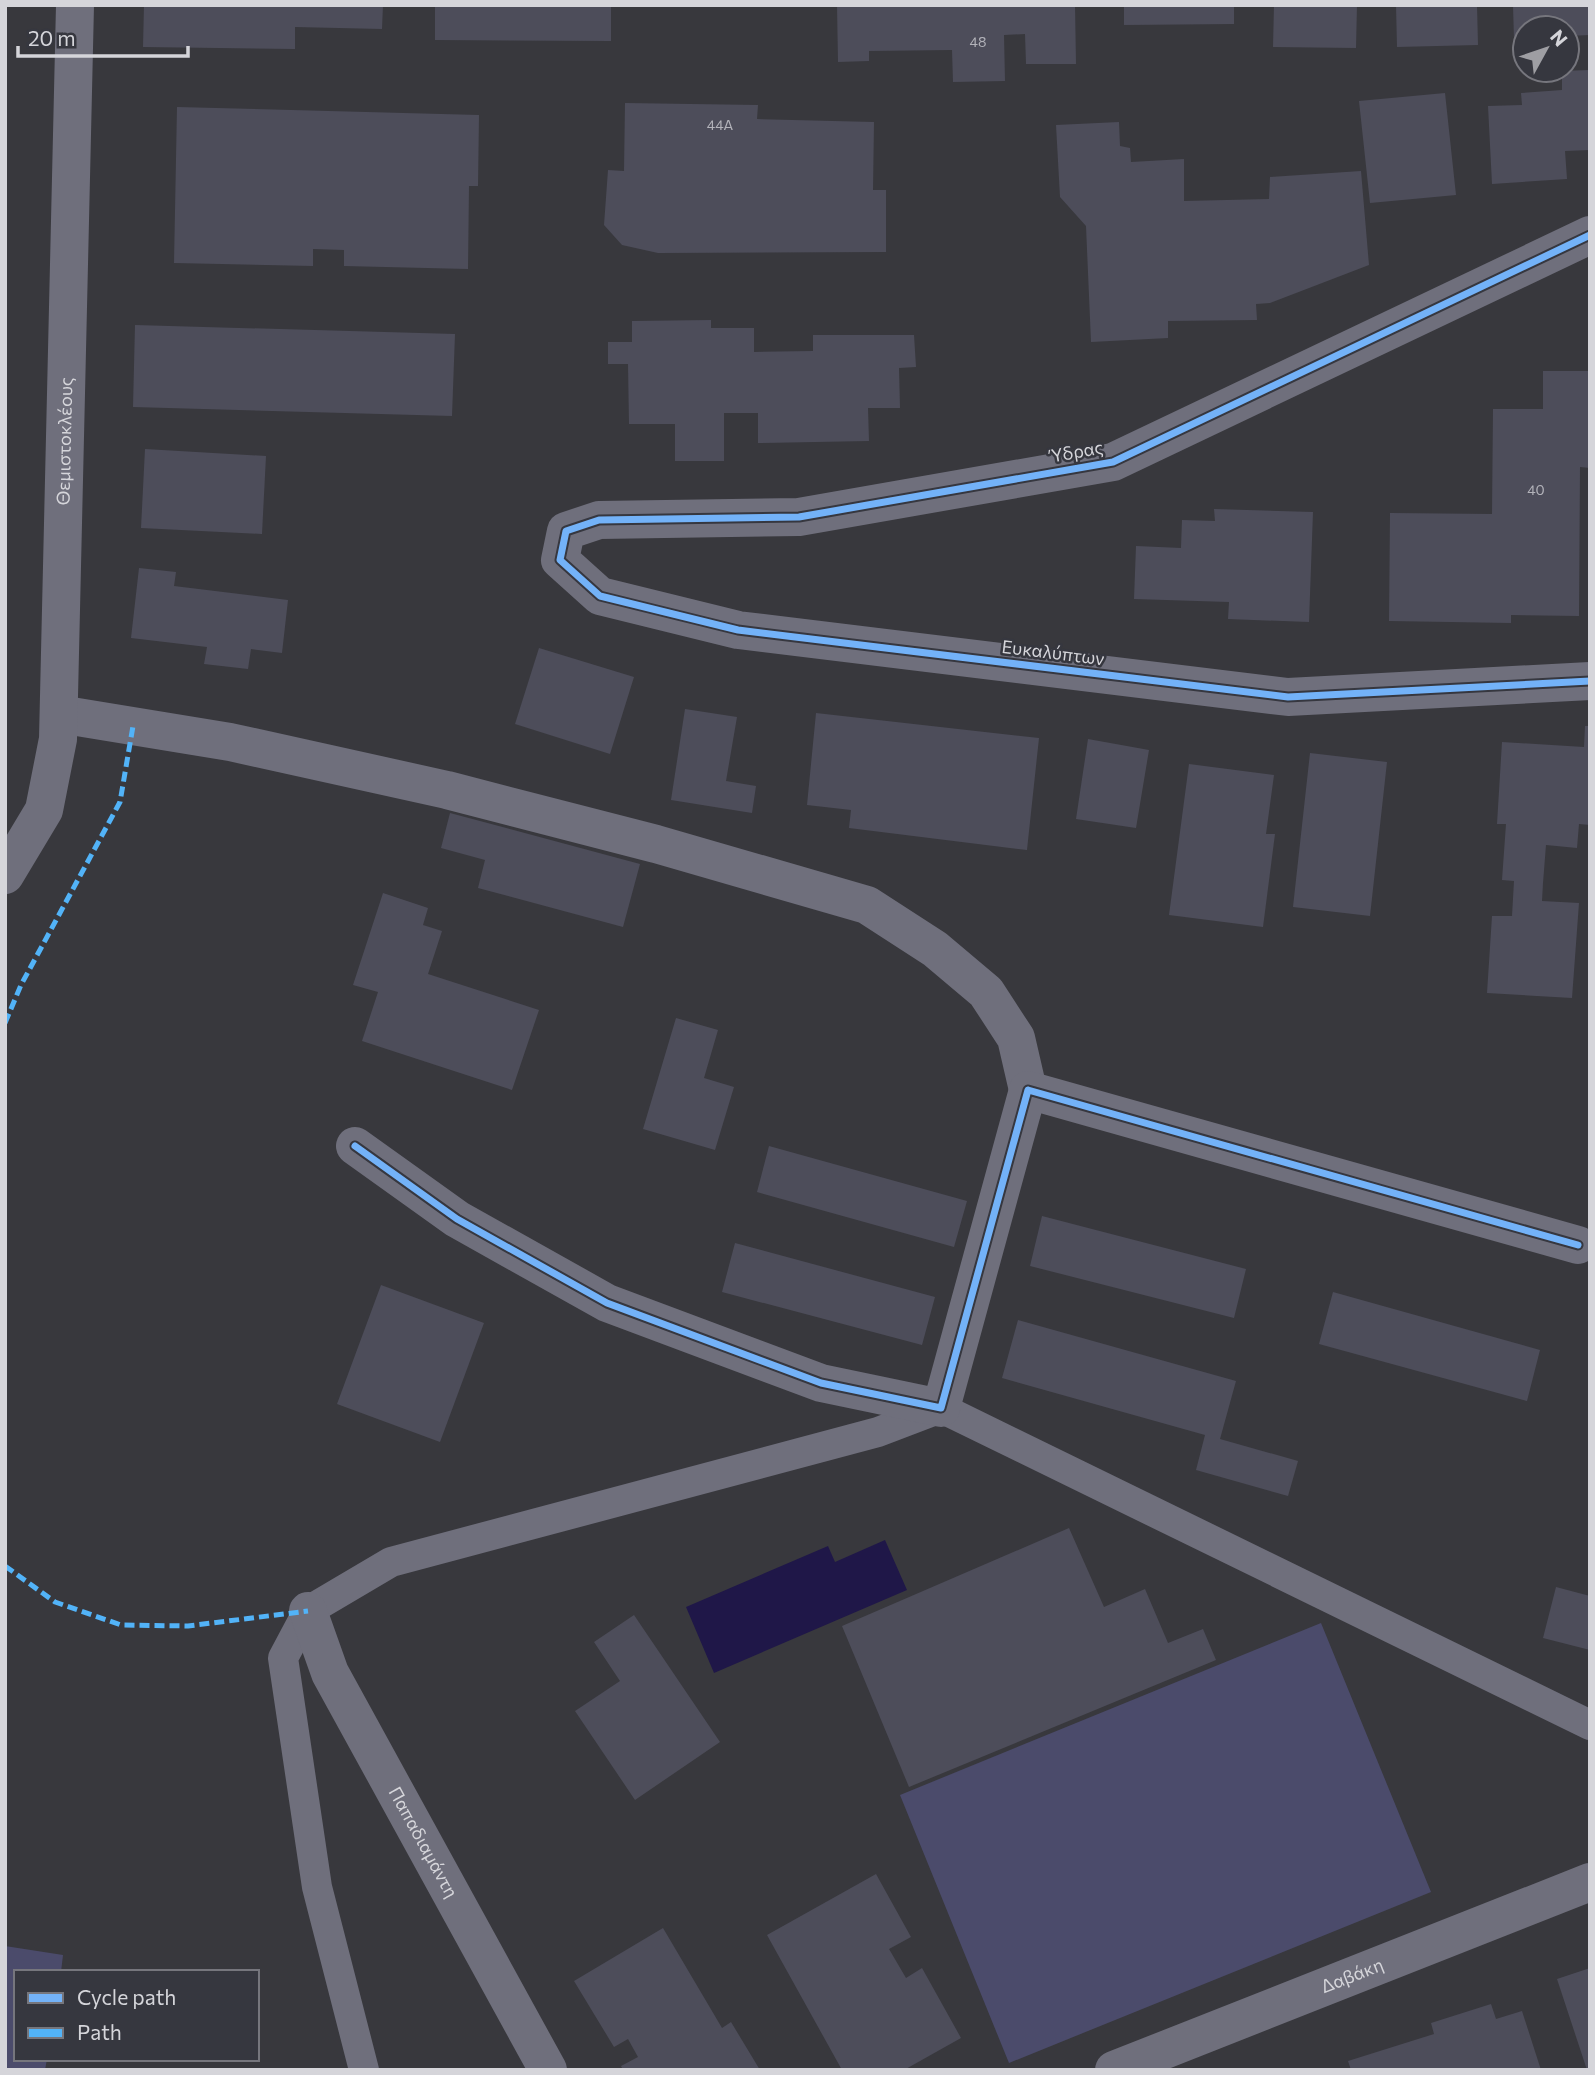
<svg xmlns="http://www.w3.org/2000/svg" width="1595" height="2075" font-family="Commissioner,sans-serif">
<style>
.green{fill:#4b4b6b}
.water{fill:#1f1748}
.building{fill:#4d4d5a}
.lines{fill:none;stroke-linecap:round;stroke-linejoin:round}
.service{stroke:#6f6f7c;stroke-width:30}
.minor{stroke:#6f6f7c;stroke-width:38}
.quiet{stroke:#52b3f8;stroke-width:5;stroke-dasharray:10 5;stroke-linecap:butt}
.cycleway-casing{stroke:#36373f;stroke-width:11}
.cycleway{stroke:#73b2f8;stroke-width:7}
.labels{text-anchor:middle;stroke-width:5;stroke-linejoin:round;paint-order:stroke}
.number-label{font-size:14px;fill:#b3b3ba}
.street-label{font-size:18px;fill:#d5d5da;stroke:#36373f}
</style>
<rect width="100%" height="100%" fill="#38383d"/>
<path class="green" d="M 1321,1623 L 1431,1892 L 1009,2063 L 900,1795 Z
M 5,1946 L 63,1955 L 61,1972 L 16,1972 L 16,2059 L 47,2059 L 45,2070 L 5,2070 Z"/>
<path class="water" d="M 885,1540 L 907,1590 L 714,1673 L 686,1607 L 828,1546 L 835,1562 Z"/>
<path class="building" d="M 144,5 L 383,5 L 382,29 L 295,27 L 295,49 L 143,47 Z
M 435,5 L 611,5 L 611,41 L 435,40 Z
M 837,5 L 1075,5 L 1076,64 L 1026,64 L 1025,34 L 1004,35 L 1005,81 L 953,82 L 952,50 L 869,51 L 869,61 L 838,62 Z
M 1124,5 L 1234,5 L 1234,24 L 1124,25 Z
M 1274,5 L 1357,5 L 1356,48 L 1273,47 Z
M 1396,5 L 1477,5 L 1478,45 L 1397,47 Z
M 1513,5 L 1590,5 L 1590,35 L 1567,36 L 1567,28 L 1525,28 L 1525,38 L 1514,39 Z
M 1590,70 L 1590,150 L 1565,151 L 1567,179 L 1492,184 L 1488,106 L 1522,105 L 1521,93 L 1562,90 L 1562,71 Z
M 1445,93 L 1456,195 L 1370,203 L 1359,101 Z
M 625,103 L 758,105 L 757,119 L 874,122 L 873,190 L 886,190 L 886,252 L 658,253 L 622,245 L 604,225 L 608,170 L 624,171 Z
M 177,107 L 479,115 L 478,186 L 469,186 L 468,269 L 344,266 L 344,250 L 313,249 L 313,266 L 174,263 Z
M 1119,122 L 1120,146 L 1130,148 L 1131,162 L 1184,159 L 1184,201 L 1269,199 L 1270,177 L 1361,171 L 1369,265 L 1270,303 L 1256,304 L 1257,320 L 1168,321 L 1168,338 L 1091,342 L 1086,226 L 1060,197 L 1056,125 Z
M 711,320 L 711,328 L 754,328 L 754,352 L 813,351 L 813,335 L 914,335 L 916,367 L 899,368 L 900,408 L 868,408 L 869,441 L 758,443 L 758,413 L 724,413 L 724,461 L 675,461 L 675,424 L 629,424 L 628,364 L 608,364 L 608,342 L 632,342 L 632,321 Z
M 135,325 L 455,334 L 452,416 L 133,407 Z
M 1543,371 L 1590,371 L 1590,468 L 1580,467 L 1579,616 L 1511,615 L 1511,623 L 1389,621 L 1390,513 L 1492,514 L 1493,409 L 1543,409 Z
M 145,449 L 266,456 L 262,534 L 141,528 Z
M 1214,509 L 1313,512 L 1309,622 L 1228,619 L 1229,602 L 1134,599 L 1136,546 L 1181,548 L 1182,520 L 1215,521 Z
M 139,568 L 176,572 L 174,586 L 288,600 L 282,653 L 251,649 L 248,669 L 204,664 L 207,647 L 131,638 Z
M 539,648 L 634,677 L 610,754 L 515,724 Z
M 685,709 L 737,717 L 726,781 L 756,786 L 752,813 L 671,800 Z
M 816,713 L 1039,738 L 1027,850 L 849,828 L 851,810 L 807,805 Z
M 1585,726 L 1590,726 L 1590,825 L 1579,824 L 1577,848 L 1546,845 L 1543,883 L 1542,901 L 1579,903 L 1572,998 L 1487,993 L 1492,916 L 1512,916 L 1514,881 L 1502,880 L 1506,824 L 1497,824 L 1502,742 L 1584,747 Z
M 1088,739 L 1149,750 L 1136,828 L 1076,819 Z
M 1310,753 L 1387,762 L 1370,916 L 1293,907 Z
M 1189,764 L 1274,775 L 1266,834 L 1275,834 L 1263,927 L 1169,915 Z
M 450,813 L 640,864 L 623,927 L 478,888 L 485,860 L 441,848 Z
M 383,893 L 428,908 L 423,925 L 442,931 L 428,974 L 539,1010 L 512,1090 L 362,1041 L 378,992 L 353,985 Z
M 676,1018 L 718,1030 L 704,1078 L 734,1087 L 715,1150 L 643,1129 Z
M 769,1146 L 967,1201 L 954,1247 L 757,1192 Z
M 1042,1216 L 1246,1269 L 1234,1318 L 1030,1266 Z
M 735,1243 L 935,1297 L 922,1345 L 722,1292 Z
M 381,1285 L 484,1323 L 440,1442 L 337,1404 Z
M 1333,1292 L 1540,1350 L 1527,1401 L 1319,1344 Z
M 1018,1320 L 1236,1381 L 1220,1439 L 1298,1461 L 1288,1496 L 1196,1470 L 1205,1435 L 1002,1378 Z
M 1069,1528 L 1104,1607 L 1145,1589 L 1168,1643 L 1203,1629 L 1216,1660 L 909,1787 L 842,1626 Z
M 1556,1587 L 1590,1596 L 1590,1650 L 1543,1638 Z
M 634,1615 L 720,1742 L 635,1800 L 575,1711 L 620,1681 L 594,1642 Z
M 876,1874 L 911,1937 L 889,1949 L 906,1978 L 922,1968 L 961,2038 L 904,2070 L 842,2070 L 767,1935 Z
M 663,1928 L 722,2028 L 731,2022 L 760,2070 L 623,2070 L 621,2066 L 638,2057 L 628,2039 L 614,2047 L 574,1981 Z
M 1590,1968 L 1590,2070 L 1587,2070 L 1557,1979 Z
M 1491,2004 L 1496,2019 L 1522,2011 L 1541,2070 L 1351,2070 L 1348,2061 L 1434,2034 L 1431,2023 Z"/>
<g class="lines">
<path class="service" d="M 364,2070 L 317,1887 L 283,1658 L 308,1611 L 391,1562 L 878,1432 L 941,1408 L 1590,1725"/>
<g class="minor">
<path d="M 1590,235 L 1113,462 L 799,517 L 599,520 L 566,531 L 560,560 L 600,596 L 738,630 L 1288,697 L 1590,681"/>
<path d="M 59,714 L 230,742 L 447,790 L 656,844 L 867,905 L 935,949 L 986,992 L 1016,1038 L 1028,1090"/>
<path id="s1" d="M 5,875 L 44,810 L 58,739 L 75,5"/>
<path d="M 355,1146 L 457,1219 L 607,1303 L 821,1383 L 941,1408 L 1028,1090 L 1578,1245"/>
<path id="s2" d="M 308,1611 L 330,1673 L 548,2070"/>
<path id="s3" d="M 1114,2070 L 1590,1882"/>
</g>
<path class="quiet" d="M 5,1023 L 21,985 L 120,802 L 133,726
M 5,1566 L 55,1602 L 121,1625 L 188,1626 L 308,1611"/>
<g class="cycleway-casing">
<path id="cycleway" d="M 1590,235 L 1113,462 L 799,517 L 599,520 L 566,531 L 560,560 L 600,596 L 738,630 L 1288,697 L 1590,681
M 355,1146 L 457,1219 L 607,1303 L 821,1383 L 941,1408 L 1028,1090 L 1578,1245"/>
</g>
<use href="#cycleway" class="cycleway"/>
</g>
<g class="labels">
<g class="number-label">
<text x="978" y="47">48</text>
<text x="720" y="130">44A</text>
<text x="1536" y="495">40</text>
</g>
<g class="street-label">
<text dy="6" stroke="none"><textPath href="#s1" startOffset="446">Θεμιστοκλέους</textPath></text>
<text transform="translate(1077 452) rotate(-10)" y="6">Ύδρας</text>
<text transform="translate(1053 653) rotate(7)" y="6">Ευκαλύπτων</text>
<text dy="6" stroke="none"><textPath href="#s2" startOffset="259">Παπαδιαμάντη</textPath></text>
<text dy="6" stroke="none"><textPath href="#s3" startOffset="256">Δαβάκη</textPath></text>
</g>
</g>
<rect width="1595" height="2075" fill="none" stroke="#d5d5da" stroke-width="14"/>
<rect x="14" y="1970" width="245" height="91" fill="#36373f" stroke="#76767d" stroke-width="2"/>
<rect x="28" y="1993" width="35" height="10" fill="#73b2f8" stroke="#76767d" stroke-width="2"/>
<text x="77" y="2005" font-size="21" fill="#d5d5da">Cycle path</text>
<rect x="28" y="2028" width="35" height="10" fill="#52b3f8" stroke="#76767d" stroke-width="2"/>
<text x="77" y="2040" font-size="21" fill="#d5d5da">Path</text>
<g transform="translate(1546 49) rotate(50)"><circle r="33" fill="#36373f" stroke="#76767d" stroke-width="2"/>
<path d="M0-5L12 26L0 18L-12 26Z" fill="#9e9ea3"/>
<text y="-10" font-size="19" font-weight="bold" text-anchor="middle" fill="#d5d5da">N</text>
</g>
<path d="M18 46v10h170v-10" fill="none" stroke="#d5d5da" stroke-width="3.5"/>
<text x="28" y="46" font-size="21" fill="#d5d5da" stroke="#36373f" stroke-width="5" paint-order="stroke">20 m</text>
</svg>
